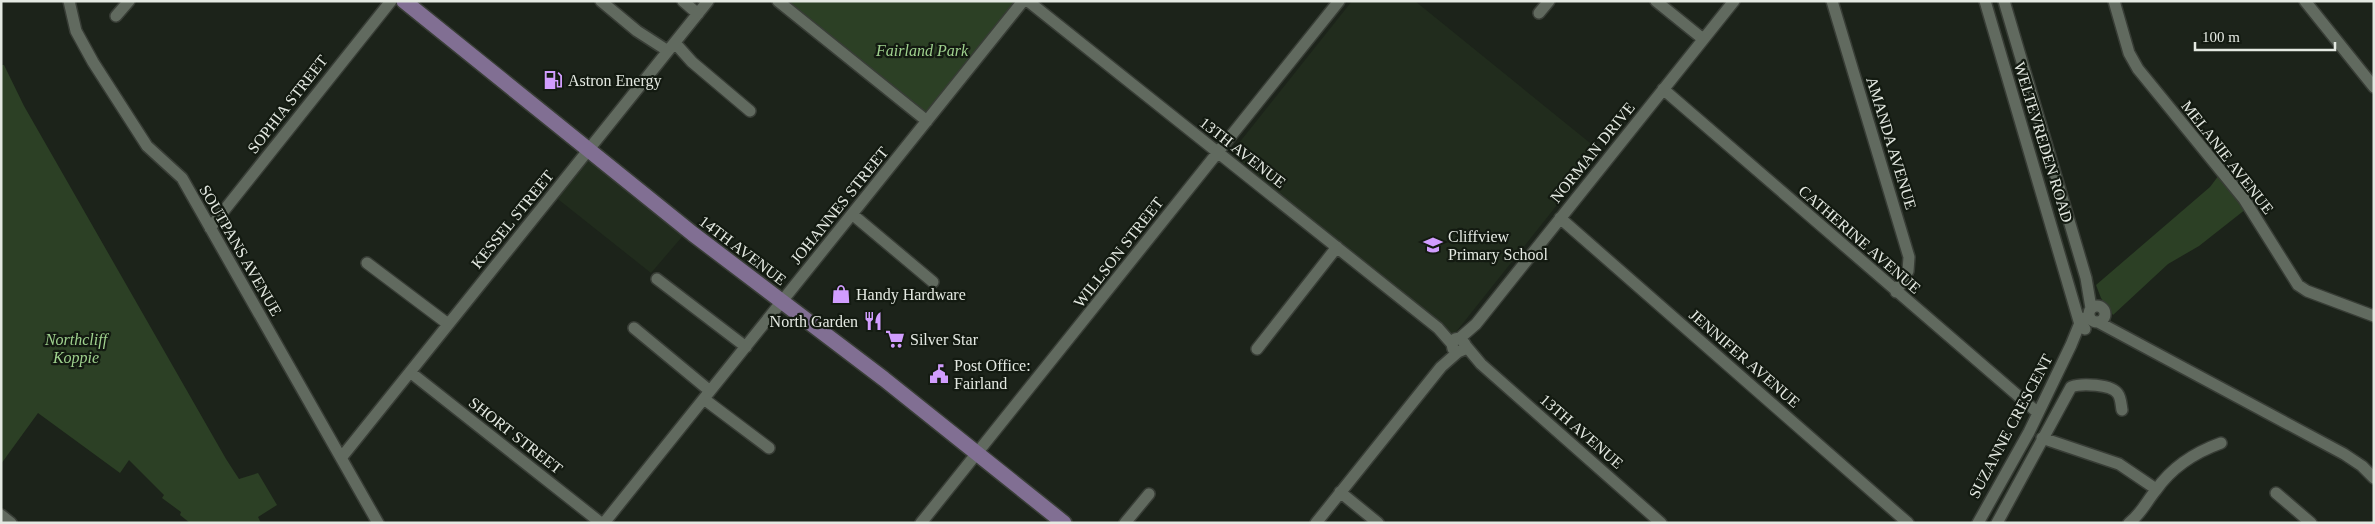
<svg xmlns="http://www.w3.org/2000/svg" width="2375" height="524" font-family="'Times New Roman',serif">
<style>
.built{fill:#212c1d}
.green{fill:#2c4025}
.lines{fill:none;stroke-linecap:round;stroke-linejoin:round}
.minor-casing{stroke:#383d36;stroke-width:14}
.major-casing{stroke:#383d36;stroke-width:18}
.minor{stroke:#616a5f;stroke-width:11}
.major{stroke:#816f93;stroke-width:15}
.labels{text-anchor:middle;stroke-width:4.5;stroke-linejoin:round;paint-order:stroke}
.park-label{font-size:16px;font-style:italic;fill:#9fd18e;stroke:#131a11}
.poi-label{font-size:16px;fill:#e4e9e2;stroke:#131a11;text-anchor:start}
.street-label{font-size:16px;fill:#e4e9e2;stroke:#131a11}
</style>
<rect width="100%" height="100%" fill="#1c231a"/>
<path class="built" d="M 1352,1 L 1415,1 L 1600,151 L 1452,337 L 1231,153 Z
M 588,154 L 687,231 L 651,273 L 554,196 Z"/>
<path class="green" d="M 781,1 L 1024,1 L 929,119 Z
M 1,65 L 4,65 L 24,106 L 226,459 L 239,479 L 258,473 L 277,505 L 258,517 L 261,523 L 190,523 L 180,515 L 181,512 L 162,498 L 164,495 L 129,460 L 120,473 L 38,413 L 1,464 Z
M 2219,175 L 2246,209 L 2199,246 L 2168,264 L 2113,315 L 2101,298 L 2096,285 L 2210,187 Z"/>
<g class="lines">
<g class="minor-casing">
<path id="minor" d="M 69,1 L 76,31 L 93,62 L 147,146 L 182,178 L 378,523
M 601,1 L 637,31 L 668,51
M 683,1 L 698,14
M 778,1 L 927,121
M 1028,1 L 1438,328 L 1452,344
M 1656,1 L 1703,39
M 1832,1 L 1909,257 L 1908,271 L 1896,292
M 1985,1 L 2079,321 L 2085,329
M 2004,1 L 2086,278 L 2091,308
M 2114,1 L 2129,53 L 2138,69 L 2244,199 L 2298,285 L 2307,291 L 2374,316
M 2305,1 L 2374,87
M 1539,13 L 1549,1
M 116,16 L 129,1
M 675,43 L 692,62 L 750,111
M 1663,89 L 2038,413
M 852,214 L 933,282
M 1560,218 L 1908,523
M 210,228 L 391,1
M 367,263 L 448,324
M 657,279 L 746,347
M2089 314a8 8 0 1 1 16 0a8 8 0 1 1-16 0Z
M 2098,322 L 2344,454 L 2362,466 L 2374,478
M 634,328 L 710,391
M 1460,338 L 1476,324 L 1734,1
M 1466,346 L 1481,364 L 1661,523
M 1257,349 L 1337,247
M 410,372 L 601,523
M 704,399 L 769,448
M 2042,438 L 2119,464 L 2156,489
M 341,458 L 708,1
M 1340,492 L 1378,523
M 2276,493 L 2311,523
M 1,515 L 11,523
M 604,523 L 1023,1
M 921,523 L 1339,1
M 1125,523 L 1149,494
M 1316,523 L 1441,367 L 1458,352 L 1465,349 L 1465,344 L 1460,338 L 1455,339 L 1452,344 L 1453,349 L 1458,352
M 1978,523 L 2029,432 L 2071,345 L 2082,318
M 1997,523 L 2071,387 C 2081,383 2112,384 2118,394 C 2121,398 2121,405 2122,410
M 2129,523 C 2142,513 2146,502 2156,490 C 2172,467 2196,452 2221,443"/>
</g>
<g class="major-casing">
<path id="major" d="M 404,1 L 693,234 L 884,379 L 1064,523"/>
</g>
<use href="#minor" class="minor"/>
<use href="#major" class="major"/>
</g>
<defs>
<g id="fuel-bare" transform="scale(1.5)"><path d="M-5.5-6h7V0h2V4h1.3V-2.5L3-4.5l.8-.8L6-3V5H2.5V1h-1V6h-7ZM-4.2-4.7v3.2H.2V-4.7Z" fill="#d19dfe" stroke="#131a11" stroke-width="2.5" paint-order="stroke"/></g>
<g id="school-bare" transform="scale(1.5)"><path d="M0-5L7-2L0 1L-7-2ZM-4 1L0 2.5L4 1V4Q0 6-4 4Z" fill="#d19dfe" stroke="#131a11" stroke-width="2.5" paint-order="stroke"/></g>
<g id="shop-bare" transform="scale(1.5)"><path d="M-5-2.5h2.3a2.7 3.5 0 0 1 5.4 0H5L5.5 6h-11ZM-1.5-2.5h3a1.5 2.3 0 0 0-3 0Z" fill="#d19dfe" stroke="#131a11" stroke-width="2.5" paint-order="stroke"/></g>
<g id="restaurant-bare" transform="scale(1.5)"><path d="M-5-6h1v4h1v-4h1v4h1v-4h1v5L-1.5 .5V6h-2V.5L-5-1ZM5-6V6H3V1.5H1.5Q1.5-4 5-6Z" fill="#d19dfe" stroke="#131a11" stroke-width="2.5" paint-order="stroke"/></g>
<g id="supermarket-bare" transform="scale(1.5)"><path d="M-6-5.5h2.5l.6 2H6L4.5 2H-2.5L-4.4-4H-6ZM-1.5 3.2a1.3 1.3 0 1 0 .1 0ZM3 3.2a1.3 1.3 0 1 0 .1 0Z" fill="#d19dfe" stroke="#131a11" stroke-width="2.5" paint-order="stroke"/></g>
<g id="civic-bare" transform="scale(1.5)"><path d="M-.6-6.5H3V-4.5H.6V-3L4-1V1h2V6H-6V1h2V-1L-.6-3ZM-1.2 2.5V6h2.4V2.5Z" fill="#d19dfe" stroke="#131a11" stroke-width="2.5" paint-order="stroke"/></g>
</defs>
<g fill-rule="evenodd">
<use href="#fuel-bare" x="553" y="80"/>
<use href="#school-bare" x="1433" y="245"/>
<use href="#shop-bare" x="841" y="294"/>
<use href="#restaurant-bare" x="873" y="321"/>
<use href="#supermarket-bare" x="895" y="339"/>
<use href="#civic-bare" x="939" y="374"/>
</g>
<g class="labels">
<g class="park-label">
<text x="922" y="56">Fairland Park</text>
<text x="76" y="345">Northcliff<tspan x="76" dy="18">Koppie</tspan></text>
</g>
<g class="poi-label">
<text x="568" y="86">Astron Energy</text>
<text x="1448" y="242">Cliffview<tspan x="1448" dy="18">Primary School</tspan></text>
<text x="856" y="300">Handy Hardware</text>
<text x="858" y="327" text-anchor="end">North Garden</text>
<text x="910" y="345">Silver Star</text>
<text x="954" y="371">Post Office:<tspan x="954" dy="18">Fairland</tspan></text>
</g>
<g class="street-label">
<text transform="translate(287 104) rotate(-52)" y="6">SOPHIA STREET</text>
<text transform="translate(2044 142) rotate(73)" y="6">WELTEVREDEN ROAD</text>
<text transform="translate(1892 143) rotate(73)" y="6">AMANDA AVENUE</text>
<text transform="translate(1243 152) rotate(38)" y="6">13TH AVENUE</text>
<text transform="translate(1592 152) rotate(-51)" y="6">NORMAN DRIVE</text>
<text transform="translate(2228 157) rotate(52)" y="6">MELANIE AVENUE</text>
<text transform="translate(839 205) rotate(-51)" y="6">JOHANNES STREET</text>
<text transform="translate(512 219) rotate(-51)" y="6">KESSEL STREET</text>
<text transform="translate(1860 239) rotate(41)" y="6">CATHERINE AVENUE</text>
<text transform="translate(241 250) rotate(60)" y="6">SOUTPANS AVENUE</text>
<text transform="translate(743 250) rotate(37)" y="6">14TH AVENUE</text>
<text transform="translate(1118 252) rotate(-52)" y="6">WILLSON STREET</text>
<text transform="translate(1745 358) rotate(41)" y="6">JENNIFER AVENUE</text>
<text transform="translate(2010 426) rotate(-62)" y="6">SUZANNE CRESCENT</text>
<text transform="translate(1582 431) rotate(41)" y="6">13TH AVENUE</text>
<text transform="translate(516 435) rotate(38)" y="6">SHORT STREET</text>
</g>
</g>
<rect width="2375" height="524" fill="none" stroke="#e4e9e2" stroke-width="5"/>
<path d="M2195 42v8h140v-8" fill="none" stroke="#e4e9e2" stroke-width="2.5"/>
<text x="2202" y="42" font-size="15" fill="#e4e9e2" stroke="#131a11" stroke-width="4" paint-order="stroke">100 m</text>
</svg>
